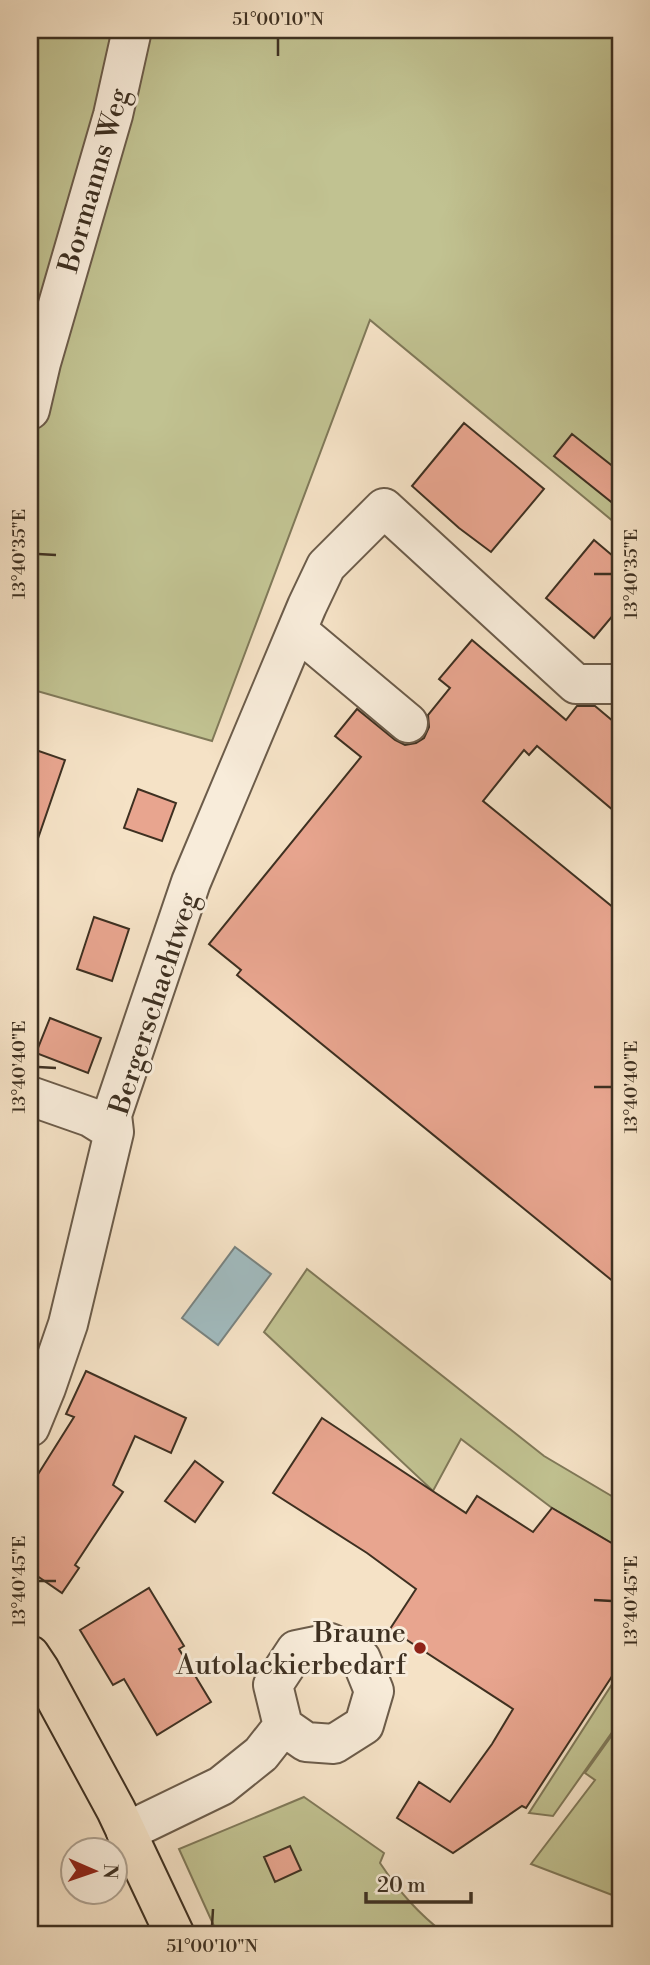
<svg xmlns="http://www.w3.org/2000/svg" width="650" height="1965" font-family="'Libre Bodoni',serif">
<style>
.green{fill:#c1c291;stroke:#807959;stroke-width:2}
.water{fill:#a1bbbf;stroke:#798380;stroke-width:2}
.building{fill:#e8a58f;stroke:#3e3021;stroke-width:2}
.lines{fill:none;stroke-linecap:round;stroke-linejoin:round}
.minor-casing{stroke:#6c5c4a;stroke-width:42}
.major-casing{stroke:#3e3021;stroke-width:42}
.minor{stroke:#f8ecda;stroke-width:38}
.major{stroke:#f5e2c6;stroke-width:38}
.ticks{fill:none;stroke:#3e3021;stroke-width:2.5}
.poi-dot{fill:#8f2418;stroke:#f8ecda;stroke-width:2.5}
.labels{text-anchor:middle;stroke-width:6;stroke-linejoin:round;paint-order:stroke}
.street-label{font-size:28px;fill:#3e3021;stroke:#f8ecda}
.poi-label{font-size:28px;fill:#3e3021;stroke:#f8ecda;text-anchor:end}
.neatline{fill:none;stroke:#3e3021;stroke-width:2.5}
.ticks-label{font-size:18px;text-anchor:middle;fill:#3e3021}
</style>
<rect width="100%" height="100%" fill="#f5e2c6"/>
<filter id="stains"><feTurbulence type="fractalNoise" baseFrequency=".00286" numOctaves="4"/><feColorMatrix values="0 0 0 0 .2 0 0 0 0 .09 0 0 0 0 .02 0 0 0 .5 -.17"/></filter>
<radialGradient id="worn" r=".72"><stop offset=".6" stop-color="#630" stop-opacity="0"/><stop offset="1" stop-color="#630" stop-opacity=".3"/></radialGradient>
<path class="green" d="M 30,30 L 620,30 L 620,527 L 370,320 L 212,741 L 30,689 Z
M 307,1269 L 544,1456 L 620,1501 L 620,1548 L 552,1508 L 461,1439 L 433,1491 L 264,1332 Z
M 620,1672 L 620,1721 L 553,1816 L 529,1813 Z
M 620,1724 L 620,1898 L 531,1864 L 595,1780 L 585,1773 Z
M 304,1797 L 384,1853 L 380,1863 C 400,1893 418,1913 446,1935 L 218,1935 L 179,1849 Z"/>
<path class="water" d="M 235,1247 L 271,1274 L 218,1345 L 182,1318 Z"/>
<path class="building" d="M 464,423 L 544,489 L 491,552 L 459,528 L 412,486 Z
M 572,434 L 620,472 L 620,509 L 554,456 Z
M 594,540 L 620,562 L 620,607 L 594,638 L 546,598 Z
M 472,640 L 566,720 L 577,706 L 595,706 L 620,727 L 620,816 L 537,746 L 529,755 L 524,750 L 483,801 L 620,913 L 620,1287 L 237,975 L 241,970 L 209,944 L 361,757 L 335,736 L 357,709 L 395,740 L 405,745 L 416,743 L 424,738 L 429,727 L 428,715 L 450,688 L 439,679 Z
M 30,748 L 65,760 L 34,850 L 30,849 Z
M 138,789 L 176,803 L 162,841 L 124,828 Z
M 94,917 L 129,929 L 112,981 L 77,969 Z
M 50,1018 L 101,1038 L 88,1073 L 36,1053 Z
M 86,1371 L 186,1418 L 171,1453 L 135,1436 L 113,1485 L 123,1492 L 75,1565 L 79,1568 L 62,1593 L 30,1571 L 30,1487 L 74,1417 L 66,1414 Z
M 322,1418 L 466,1513 L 477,1496 L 533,1532 L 552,1508 L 620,1548 L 620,1664 L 526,1808 L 522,1806 L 453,1853 L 397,1818 L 419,1782 L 450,1802 L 492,1744 L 513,1709 L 390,1629 L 416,1589 L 367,1553 L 273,1493 Z
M 195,1461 L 223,1482 L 195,1522 L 165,1501 Z
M 149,1588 L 184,1646 L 179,1649 L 211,1702 L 157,1735 L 124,1679 L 113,1685 L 80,1630 Z
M 290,1846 L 301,1870 L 275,1882 L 264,1857 Z"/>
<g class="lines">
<g class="minor-casing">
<path id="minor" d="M 30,410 L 41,363 L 113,115 L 132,30
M 297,630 L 408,723
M 30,1096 L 90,1117 L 114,1132
M 30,1427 L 46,1388 L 68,1324 L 114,1132 L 112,1115 L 191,882 L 307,606 L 326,566 L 384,508 L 576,684 L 620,684
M 330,1643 L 361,1659 L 374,1691 L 364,1725 L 334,1744 L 306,1742 L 283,1726 L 273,1685 L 296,1650 Z
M 126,1832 L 221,1786 L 261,1754 L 283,1726"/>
</g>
<g class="major-casing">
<path id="major" d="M 30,1655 L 40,1670 L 116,1810 L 175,1935"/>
</g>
<use href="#minor" class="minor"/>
<use href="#major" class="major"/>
</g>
<path class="ticks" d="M 278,56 L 278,38M 38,554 L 56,555M 594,574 L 612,574M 38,1067 L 56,1068M 594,1087 L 612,1087M 38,1581 L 56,1581M 594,1600 L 612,1601M 212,1926 L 213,1909"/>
<circle class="poi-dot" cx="420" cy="1648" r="7"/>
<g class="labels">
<g class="street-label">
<text transform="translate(93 180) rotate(-74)" y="10">Bormanns Weg</text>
<text transform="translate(153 1003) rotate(-72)" y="10">Bergerschachtweg</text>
</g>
<g class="poi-label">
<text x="406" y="1642">Braune<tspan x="406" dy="32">Autolackierbedarf</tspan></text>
</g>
</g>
<rect width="650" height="1965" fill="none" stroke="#f5e2c6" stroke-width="77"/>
<g transform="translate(94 1871) rotate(92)"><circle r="33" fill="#f8ecda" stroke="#aea190" stroke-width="2"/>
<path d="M0-5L12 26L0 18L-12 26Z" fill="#8f2418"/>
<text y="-10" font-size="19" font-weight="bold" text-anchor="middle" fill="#3e3021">N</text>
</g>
<path d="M366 1892v10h105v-10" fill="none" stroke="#3e3021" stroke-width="3.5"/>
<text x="377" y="1892" font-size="21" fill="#3e3021" stroke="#f8ecda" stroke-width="5" paint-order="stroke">20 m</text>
<rect x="38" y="38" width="574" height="1888" class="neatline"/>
<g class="ticks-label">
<text x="278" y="25">51°00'10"N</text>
<text transform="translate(19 554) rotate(-90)" y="6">13°40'35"E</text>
<text transform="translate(631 574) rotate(-90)" y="6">13°40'35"E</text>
<text transform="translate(19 1067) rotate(-90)" y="6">13°40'40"E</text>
<text transform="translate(631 1087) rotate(-90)" y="6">13°40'40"E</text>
<text transform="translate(19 1581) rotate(-90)" y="6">13°40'45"E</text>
<text transform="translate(631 1601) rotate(-90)" y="6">13°40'45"E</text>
<text x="212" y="1952">51°00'10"N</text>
</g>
<rect width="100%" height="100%" filter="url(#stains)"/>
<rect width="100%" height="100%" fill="url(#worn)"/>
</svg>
